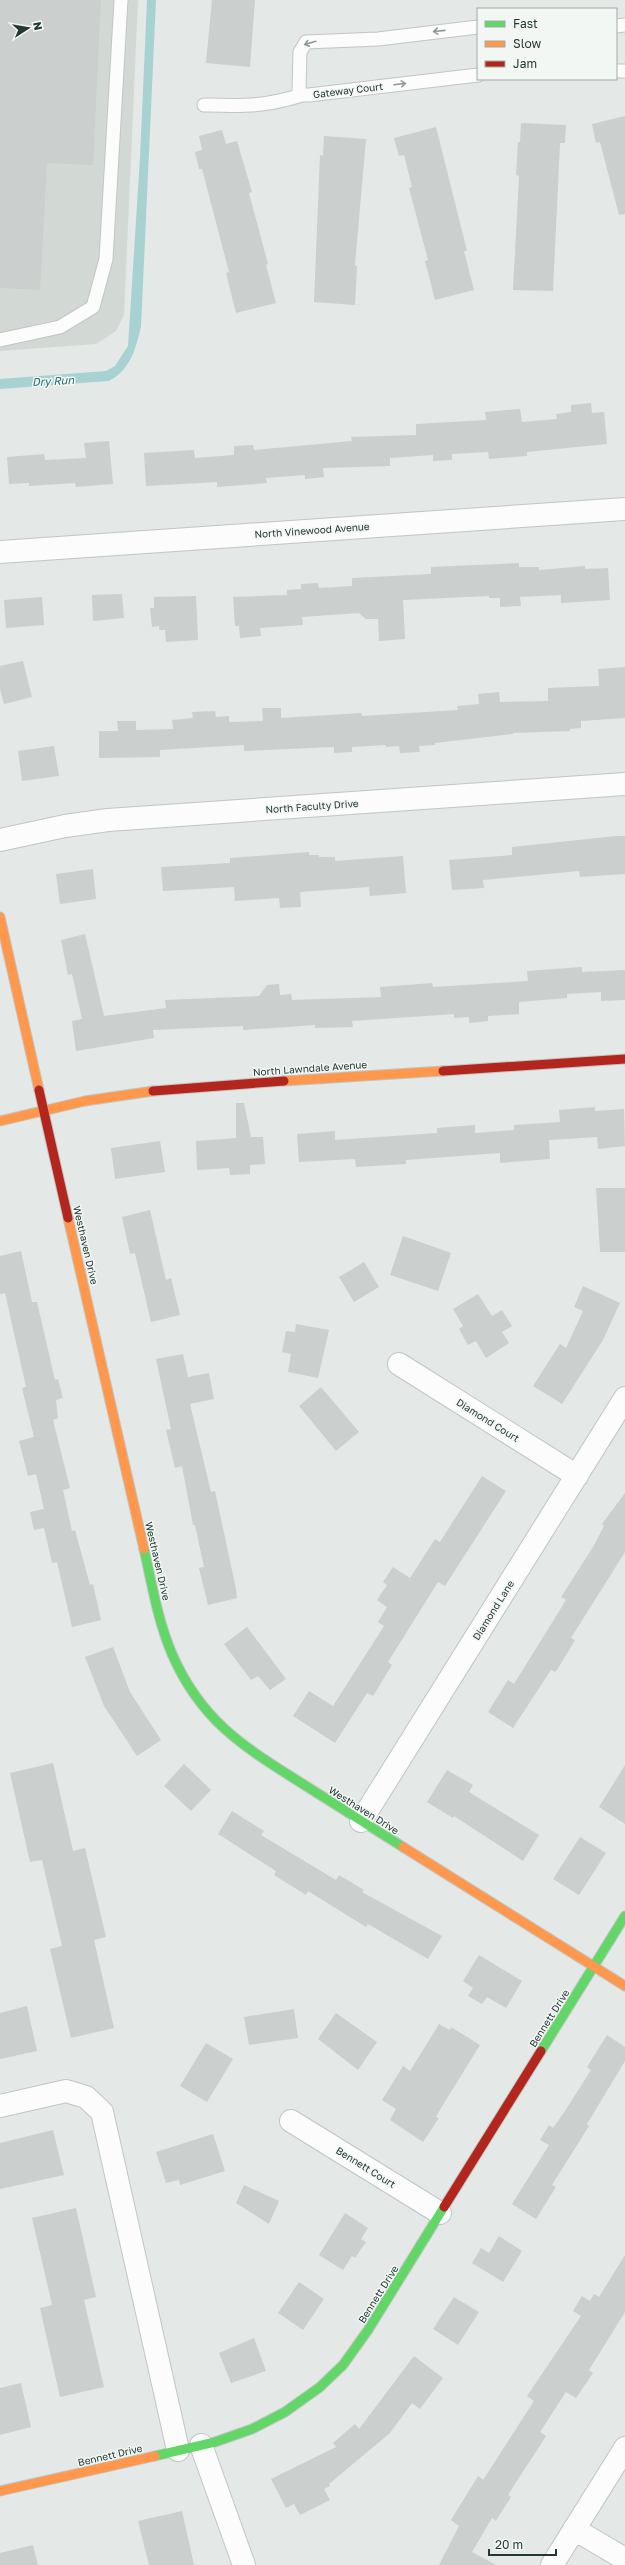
<svg xmlns="http://www.w3.org/2000/svg" width="625" height="2565" font-family="'Golos Text',sans-serif">
<style>
.built{fill:#d2d9d5}
.water{fill:#a8d2d2}
.building{fill:#cbcfcd}
.lines{fill:none;stroke-linecap:round;stroke-linejoin:round}
.lane-casing{stroke:#c1c5c3;stroke-width:15}
.street-casing{stroke:#c1c5c3;stroke-width:24}
.fast-casing{stroke:#c0c6c3;stroke-width:11}
.slow-casing{stroke:#c0c6c3;stroke-width:11}
.jam-casing{stroke:#c0c6c3;stroke-width:11}
.lane{stroke:#fbfcfb;stroke-width:13}
.street{stroke:#fbfcfb;stroke-width:22}
.fast{stroke:#63d668;stroke-width:9}
.slow{stroke:#ff974d;stroke-width:9}
.jam{stroke:#b3261e;stroke-width:9}
.oneway{stroke:#8f9a96}
.labels{text-anchor:middle;stroke-width:3;stroke-linejoin:round;paint-order:stroke}
.street-label{font-size:10px;fill:#233931;stroke:#f2f7f4}
.water-label{font-size:11px;font-style:italic;fill:#246c6f;stroke:#f2f7f4}
</style>
<rect width="100%" height="100%" fill="#e4e8e6"/>
<path class="built" d="M 0,0 L 138,0 L 124,315 L 116,331 L 96,344 L 0,351 Z"/>
<path class="water" d="M 147,0 L 156,0 L 141,327 C 135,350 131,369 109,381 L 0,389 L 0,379 L 106,371 L 115,366 L 128,346 L 140,158 Z"/>
<path class="building" d="M 0,0 L 101,0 L 93,165 L 47,163 L 40,290 L 0,288 Z
M 212,0 L 255,0 L 250,67 L 206,63 Z
M 625,116 L 625,214 L 619,215 L 600,142 L 596,143 L 592,124 Z
M 521,123 L 566,125 L 565,143 L 560,143 L 553,291 L 513,290 L 519,176 L 516,175 L 518,142 L 520,142 Z
M 436,127 L 467,251 L 464,251 L 474,290 L 435,300 L 425,261 L 428,260 L 409,188 L 412,187 L 404,155 L 399,156 L 394,138 Z
M 222,130 L 226,144 L 237,141 L 252,192 L 249,193 L 268,264 L 266,265 L 276,303 L 236,313 L 226,273 L 229,272 L 202,169 L 199,169 L 195,152 L 202,150 L 199,136 Z
M 324,136 L 366,139 L 355,265 L 357,266 L 355,305 L 314,302 L 320,155 L 323,156 Z
M 591,403 L 592,413 L 604,412 L 607,444 L 527,452 L 527,456 L 489,459 L 488,452 L 452,454 L 452,460 L 433,461 L 433,455 L 390,458 L 390,466 L 323,468 L 324,477 L 305,479 L 305,475 L 266,478 L 267,483 L 217,487 L 217,482 L 146,486 L 144,453 L 194,450 L 195,458 L 234,455 L 234,446 L 253,445 L 254,450 L 352,441 L 351,437 L 416,435 L 416,424 L 486,420 L 485,412 L 520,409 L 522,422 L 557,419 L 556,414 L 571,412 L 571,405 Z
M 109,441 L 113,484 L 76,487 L 75,483 L 29,486 L 29,483 L 9,484 L 7,457 L 44,454 L 45,460 L 86,458 L 84,443 Z
M 519,563 L 519,567 L 539,567 L 539,570 L 585,566 L 585,569 L 608,568 L 610,600 L 561,603 L 561,595 L 520,597 L 521,606 L 500,607 L 500,598 L 489,598 L 489,596 L 403,600 L 405,639 L 379,641 L 378,619 L 366,619 L 359,613 L 302,617 L 303,625 L 260,628 L 261,636 L 240,638 L 239,626 L 235,626 L 233,597 L 287,595 L 287,590 L 301,589 L 301,584 L 318,583 L 319,588 L 352,586 L 352,578 L 431,574 L 431,567 Z
M 122,594 L 124,618 L 93,621 L 92,595 Z
M 196,596 L 198,640 L 166,642 L 165,630 L 159,630 L 159,626 L 152,627 L 150,608 L 154,608 L 154,597 Z
M 42,597 L 44,625 L 6,628 L 4,600 Z
M 23,661 L 32,697 L 4,704 L 0,689 L 0,666 Z
M 625,667 L 625,718 L 581,721 L 581,728 L 570,729 L 570,731 L 513,733 L 513,734 L 435,743 L 435,745 L 419,746 L 420,752 L 400,753 L 399,746 L 386,747 L 386,745 L 352,747 L 352,752 L 334,753 L 334,747 L 244,751 L 244,745 L 160,750 L 160,757 L 99,758 L 99,731 L 118,731 L 117,721 L 136,721 L 136,730 L 173,729 L 172,720 L 193,718 L 192,712 L 215,711 L 216,717 L 229,716 L 229,722 L 263,721 L 262,708 L 281,708 L 281,718 L 361,713 L 362,716 L 458,710 L 457,706 L 479,704 L 478,694 L 499,692 L 500,702 L 548,701 L 548,688 L 599,686 L 598,669 Z
M 54,746 L 59,776 L 22,781 L 18,751 Z
M 616,836 L 625,836 L 625,874 L 580,877 L 579,871 L 483,880 L 484,888 L 452,890 L 449,860 L 512,855 L 512,847 Z
M 309,852 L 309,855 L 319,855 L 319,857 L 335,857 L 335,861 L 403,856 L 406,893 L 370,896 L 369,887 L 300,892 L 301,907 L 280,908 L 279,898 L 235,901 L 234,887 L 163,891 L 161,867 L 230,863 L 230,858 Z
M 93,869 L 96,899 L 60,904 L 56,874 Z
M 85,934 L 104,1016 L 166,1008 L 165,1000 L 259,996 L 267,985 L 279,984 L 280,995 L 291,994 L 292,1000 L 381,997 L 380,987 L 432,983 L 433,987 L 528,981 L 527,971 L 582,967 L 582,972 L 625,970 L 625,1000 L 601,1001 L 601,992 L 567,994 L 567,998 L 519,1002 L 519,1014 L 488,1016 L 488,1021 L 469,1023 L 469,1017 L 454,1018 L 454,1014 L 352,1021 L 353,1027 L 315,1028 L 315,1025 L 243,1030 L 243,1026 L 153,1030 L 154,1038 L 76,1051 L 72,1021 L 82,1019 L 72,974 L 68,975 L 61,940 Z
M 236,1103 L 244,1103 L 251,1137 L 263,1137 L 265,1164 L 250,1165 L 250,1174 L 230,1175 L 229,1168 L 197,1170 L 196,1141 L 236,1138 Z
M 595,1107 L 595,1111 L 624,1109 L 625,1146 L 598,1149 L 597,1137 L 549,1140 L 550,1159 L 500,1163 L 500,1153 L 406,1160 L 406,1164 L 356,1167 L 355,1159 L 299,1162 L 297,1134 L 335,1131 L 335,1140 L 437,1133 L 437,1128 L 475,1125 L 475,1133 L 514,1130 L 514,1125 L 560,1122 L 559,1110 Z
M 160,1141 L 165,1172 L 115,1179 L 111,1148 Z
M 596,1188 L 625,1188 L 625,1252 L 600,1252 Z
M 150,1210 L 166,1280 L 171,1278 L 180,1315 L 151,1322 L 135,1253 L 130,1254 L 122,1217 Z
M 403,1236 L 451,1253 L 438,1291 L 390,1275 Z
M 21,1251 L 32,1302 L 37,1302 L 55,1380 L 58,1379 L 63,1398 L 56,1400 L 58,1418 L 53,1420 L 70,1488 L 63,1490 L 72,1531 L 75,1530 L 90,1585 L 93,1584 L 101,1620 L 72,1627 L 57,1562 L 52,1563 L 44,1528 L 34,1530 L 30,1512 L 44,1509 L 36,1474 L 28,1476 L 19,1441 L 34,1437 L 22,1388 L 26,1387 L 5,1293 L 0,1294 L 0,1256 Z
M 364,1262 L 379,1287 L 354,1302 L 339,1277 Z
M 583,1286 L 620,1303 L 603,1340 L 562,1404 L 533,1386 L 560,1344 L 566,1348 L 583,1311 L 574,1307 Z
M 478,1294 L 492,1316 L 502,1310 L 512,1326 L 502,1332 L 509,1343 L 486,1358 L 476,1341 L 468,1345 L 459,1329 L 463,1326 L 453,1309 Z
M 296,1324 L 329,1330 L 318,1378 L 288,1372 L 291,1354 L 282,1352 L 286,1331 L 295,1332 Z
M 183,1354 L 188,1377 L 209,1373 L 214,1399 L 190,1404 L 211,1492 L 215,1491 L 236,1589 L 237,1598 L 208,1605 L 199,1568 L 204,1567 L 195,1525 L 193,1525 L 182,1466 L 175,1468 L 166,1430 L 171,1429 L 156,1359 Z
M 321,1387 L 359,1432 L 336,1451 L 299,1406 Z
M 482,1476 L 506,1491 L 445,1586 L 438,1582 L 388,1662 L 392,1665 L 373,1696 L 367,1693 L 335,1743 L 293,1716 L 309,1691 L 333,1706 L 384,1626 L 378,1622 L 387,1607 L 377,1600 L 387,1585 L 383,1582 L 393,1567 L 410,1578 L 435,1539 L 440,1542 Z
M 625,1493 L 625,1552 L 571,1638 L 575,1640 L 557,1670 L 555,1672 L 551,1670 L 513,1728 L 488,1712 L 508,1680 L 514,1684 L 566,1600 L 561,1597 L 593,1547 L 604,1526 L 602,1524 Z
M 247,1627 L 286,1679 L 270,1690 L 258,1676 L 251,1680 L 224,1644 Z
M 113,1647 L 130,1692 L 161,1740 L 137,1756 L 104,1706 L 85,1657 Z
M 53,1763 L 73,1851 L 85,1848 L 106,1937 L 94,1940 L 114,2028 L 71,2038 L 50,1949 L 62,1946 L 42,1860 L 30,1862 L 10,1773 Z
M 184,1764 L 211,1790 L 191,1811 L 164,1786 Z
M 625,1765 L 625,1824 L 599,1807 Z
M 447,1770 L 473,1785 L 469,1792 L 539,1835 L 523,1861 L 454,1816 L 453,1818 L 427,1802 Z
M 232,1811 L 264,1831 L 261,1835 L 336,1880 L 339,1875 L 364,1890 L 362,1892 L 442,1936 L 428,1959 L 368,1924 L 366,1927 L 308,1891 L 306,1895 L 274,1875 L 276,1871 L 218,1834 Z
M 580,1837 L 606,1853 L 579,1895 L 553,1879 Z
M 479,1955 L 522,1981 L 506,2008 L 487,1997 L 482,2004 L 468,1996 L 473,1988 L 463,1981 Z
M 27,2006 L 37,2051 L 0,2059 L 0,2013 Z
M 294,2009 L 298,2038 L 249,2045 L 244,2017 Z
M 336,2013 L 377,2042 L 358,2070 L 318,2039 Z
M 439,2024 L 450,2030 L 451,2027 L 480,2045 L 441,2108 L 436,2117 L 439,2118 L 423,2142 L 390,2120 L 396,2109 L 382,2100 L 403,2066 L 410,2071 Z
M 607,2035 L 625,2047 L 625,2061 L 587,2124 L 589,2126 L 552,2185 L 556,2187 L 536,2219 L 512,2204 L 549,2145 L 540,2140 L 549,2125 L 553,2128 L 565,2111 L 591,2070 L 587,2067 Z
M 206,2043 L 233,2059 L 207,2102 L 180,2086 Z
M 53,2130 L 64,2175 L 0,2189 L 0,2143 Z
M 213,2134 L 225,2171 L 180,2185 L 179,2180 L 166,2183 L 156,2152 Z
M 244,2185 L 279,2201 L 269,2224 L 236,2203 Z
M 76,2208 L 96,2297 L 84,2300 L 104,2387 L 60,2397 L 40,2308 L 52,2305 L 32,2218 Z
M 345,2213 L 368,2228 L 361,2239 L 366,2242 L 355,2258 L 352,2256 L 343,2270 L 319,2255 Z
M 499,2236 L 522,2251 L 503,2282 L 472,2263 L 481,2248 L 489,2253 Z
M 625,2255 L 625,2312 L 589,2370 L 593,2373 L 576,2398 L 566,2392 L 540,2432 L 546,2436 L 508,2495 L 511,2497 L 496,2521 L 492,2518 L 472,2552 L 496,2565 L 439,2565 L 459,2526 L 451,2520 L 478,2476 L 483,2480 L 534,2401 L 527,2396 L 581,2316 L 573,2311 L 582,2296 L 590,2301 L 594,2294 L 599,2297 Z
M 299,2282 L 324,2299 L 303,2330 L 278,2313 Z
M 454,2297 L 479,2312 L 458,2345 L 433,2329 Z
M 254,2338 L 266,2371 L 231,2383 L 219,2353 Z
M 414,2356 L 443,2378 L 420,2409 L 412,2403 L 390,2433 L 329,2484 L 330,2486 L 324,2489 L 330,2500 L 300,2515 L 294,2504 L 286,2508 L 271,2479 L 336,2447 L 333,2443 L 355,2424 L 359,2429 Z
M 21,2383 L 31,2427 L 0,2435 L 0,2388 Z
M 182,2511 L 194,2565 L 149,2565 L 138,2521 Z
M 33,2545 L 38,2565 L 0,2565 L 0,2553 Z"/>
<g class="lines">
<g class="lane-casing">
<path id="lane" d="M 616,26 L 625,25
M 478,27 L 378,39 L 306,42 L 300,52 L 299,90 L 302,95 L 309,95 L 478,75
M 616,71 L 625,71
M 204,105 C 244,106 263,107 302,95
M 0,340 L 60,327 L 93,307 L 106,259 L 121,0"/>
</g>
<g class="street-casing">
<path id="street" d="M 0,552 L 625,509
M 0,840 L 65,826 L 108,820 L 625,784
M 399,1364 L 577,1476
M 361,1821 L 625,1398
M 0,2106 L 66,2091 L 86,2097 L 102,2112 L 178,2450
M 291,2121 L 440,2213
M 201,2445 L 244,2565
M 574,2529 L 625,2559
M 552,2565 L 625,2448"/>
</g>
<g class="fast-casing">
<path id="fast" d="M 144,1549 C 152,1585 158,1621 172,1654 C 202,1723 246,1748 306,1786 C 338,1806 371,1827 403,1847
M 541,2051 L 625,1916
M 155,2456 L 215,2442 L 252,2429 L 285,2412 L 320,2387 L 343,2365 L 368,2330 L 444,2207"/>
</g>
<g class="slow-casing">
<path id="slow" d="M 0,917 L 39,1090
M 284,1081 L 443,1071
M 0,1121 L 85,1101 L 153,1091
M 68,1218 L 144,1549
M 403,1847 L 625,1986
M 0,2491 L 155,2456"/>
</g>
<g class="jam-casing">
<path id="jam" d="M 443,1071 L 625,1059
M 39,1090 L 68,1218
M 153,1091 L 284,1081
M 444,2207 L 541,2051"/>
</g>
<use href="#lane" class="lane"/>
<use href="#street" class="street"/>
<use href="#fast" class="fast"/>
<use href="#slow" class="slow"/>
<use href="#jam" class="jam"/>
</g>
<defs><path id="oneway-shaft" d="M-6 0H5M1.5-3L5.5 0L1.5 3" fill="none" stroke-width="1.6" stroke-linecap="round" stroke-linejoin="round"/></defs>
<g class="oneway">
<use href="#oneway-shaft" transform="translate(439 31) rotate(174)"/>
<use href="#oneway-shaft" transform="translate(310 43) rotate(164)"/>
<use href="#oneway-shaft" transform="translate(400 84) rotate(-7)"/>
</g>
<g class="labels">
<g class="street-label">
<text transform="translate(348 90) rotate(-7)" y="4">Gateway Court</text>
<text transform="translate(312 530) rotate(-4)" y="4">North Vinewood Avenue</text>
<text transform="translate(312 806) rotate(-4)" y="4">North Faculty Drive</text>
<text transform="translate(310 1068) rotate(-4)" y="4">North Lawndale Avenue</text>
<text transform="translate(86 1245) rotate(77)" y="4">Westhaven Drive</text>
<text transform="translate(488 1420) rotate(32)" y="4">Diamond Court</text>
<text transform="translate(158 1561) rotate(77)" y="4">Westhaven Drive</text>
<text transform="translate(493 1610) rotate(-58)" y="4">Diamond Lane</text>
<text transform="translate(364 1810) rotate(32)" y="4">Westhaven Drive</text>
<text transform="translate(549 2018) rotate(-58)" y="4">Bennett Drive</text>
<text transform="translate(366 2167) rotate(32)" y="4">Bennett Court</text>
<text transform="translate(378 2294) rotate(-58)" y="4">Bennett Drive</text>
<text transform="translate(110 2455) rotate(-13)" y="4">Bennett Drive</text>
</g>
<g class="water-label">
<text transform="translate(53 381) rotate(-3)" y="4">Dry Run</text>
</g>
</g>
<rect x="477" y="8" width="140" height="72" fill="#f2f7f4" stroke="#9faba6"/>
<rect x="485" y="21" width="20" height="6" fill="#63d668" stroke="#9faba6"/>
<text x="513" y="28" font-size="12" fill="#233931">Fast</text>
<rect x="485" y="41" width="20" height="6" fill="#ff974d" stroke="#9faba6"/>
<text x="513" y="48" font-size="12" fill="#233931">Slow</text>
<rect x="485" y="61" width="20" height="6" fill="#b3261e" stroke="#9faba6"/>
<text x="513" y="68" font-size="12" fill="#233931">Jam</text>
<g transform="translate(28 28) rotate(78)" stroke="#f2f7f4" stroke-width="3" paint-order="stroke">
<path d="M0-3L7 15L0 10L-7 15Z" fill="#233931"/>
<text y="-6" font-size="11" font-weight="bold" text-anchor="middle" fill="#233931">N</text>
</g>
<path d="M489 2549v6h67v-6" fill="none" stroke="#233931" stroke-width="2"/>
<text x="495" y="2549" font-size="12" fill="#233931" stroke="#f2f7f4" stroke-width="3" paint-order="stroke">20 m</text>
</svg>
